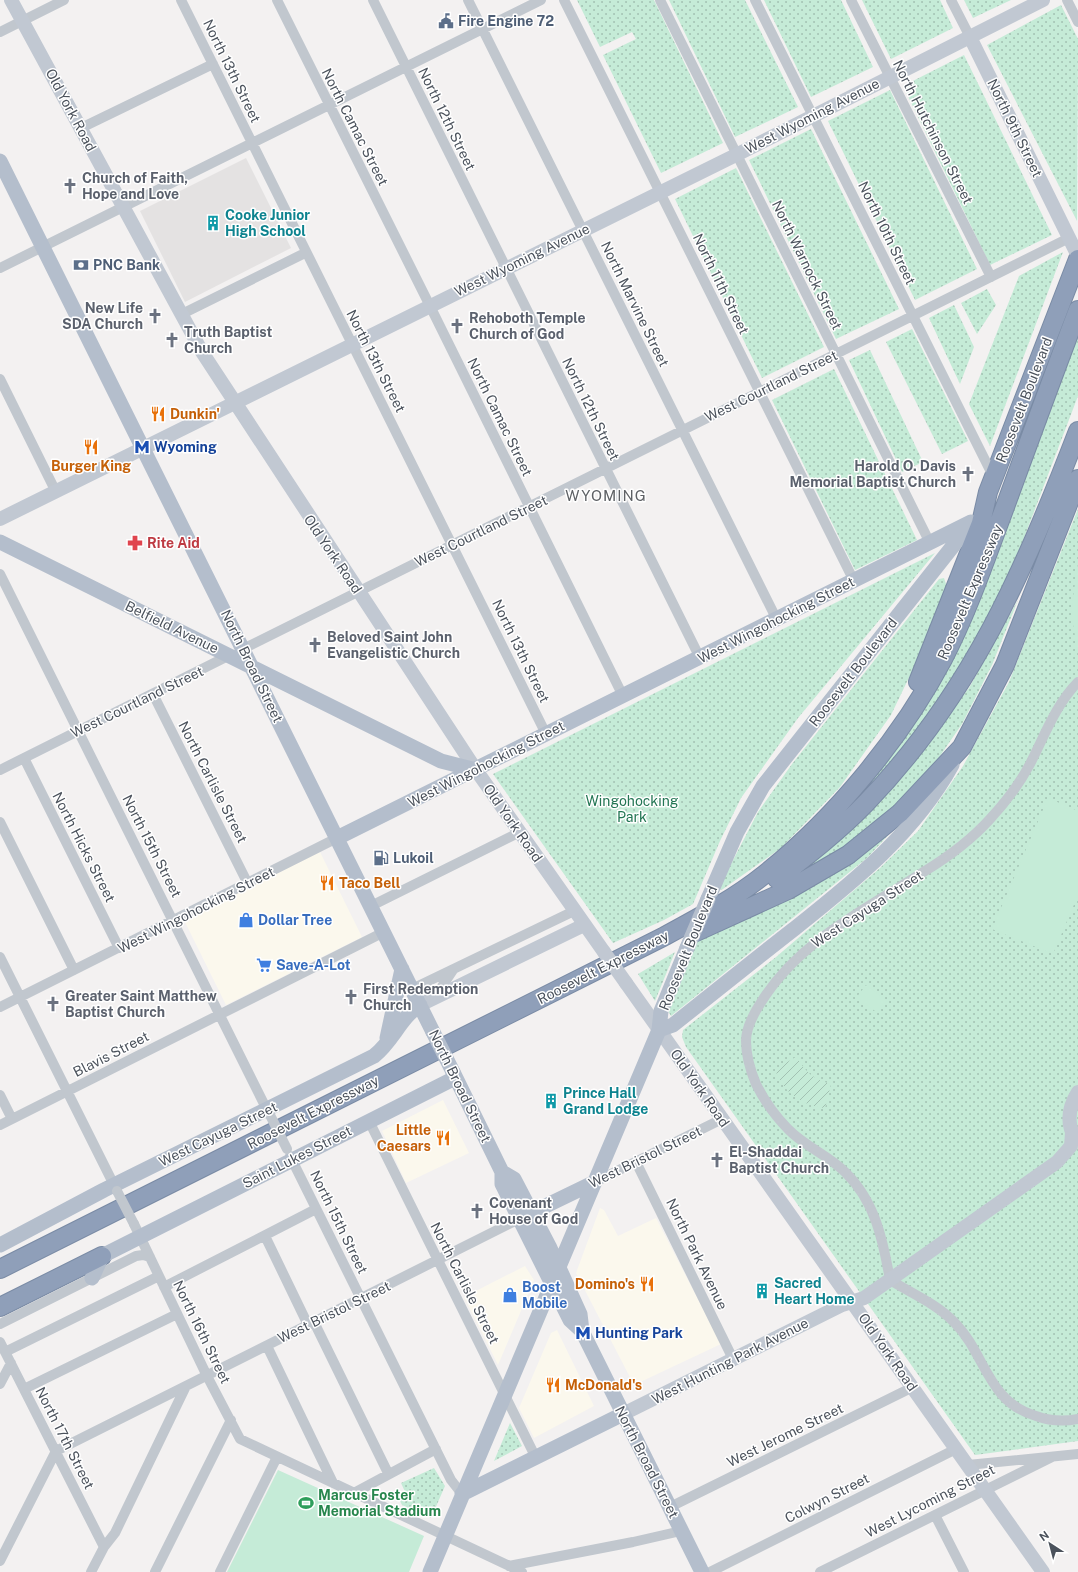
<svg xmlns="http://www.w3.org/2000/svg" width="1078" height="1572" font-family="'Public Sans',sans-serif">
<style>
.commercial{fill:#fbf8ed}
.education{fill:#e4e2e2}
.grass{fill:url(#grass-dots)}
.garden{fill:url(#garden-furrows)}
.pitch{fill:#c5ebd7}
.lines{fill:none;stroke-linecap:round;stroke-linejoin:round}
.highway-casing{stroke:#7a8ba5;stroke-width:20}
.street{stroke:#c1c7ce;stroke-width:10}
.secondary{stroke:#c1c8d2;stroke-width:14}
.primary{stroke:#b4becc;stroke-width:15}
.highway{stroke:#8f9fb9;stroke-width:18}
.street-bridge{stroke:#c1c7ce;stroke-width:10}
.secondary-bridge{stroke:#c1c8d2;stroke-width:14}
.primary-bridge{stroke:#b4becc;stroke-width:15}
.labels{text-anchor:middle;stroke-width:3;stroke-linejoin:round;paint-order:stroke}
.service-label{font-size:14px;font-weight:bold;fill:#4e5e75;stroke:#fff;text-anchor:start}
.street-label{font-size:14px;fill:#4b525c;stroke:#fff}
.worship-label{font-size:14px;font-weight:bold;fill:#5b616d;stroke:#fff;text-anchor:start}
.culture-label{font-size:14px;font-weight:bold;fill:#0d838f;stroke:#fff;text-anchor:start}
.food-label{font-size:14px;font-weight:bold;fill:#c56008;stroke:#fff;text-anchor:start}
.transit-label{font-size:14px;font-weight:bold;fill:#164399;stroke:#fff;text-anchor:start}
.health-label{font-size:14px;font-weight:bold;fill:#be3a42;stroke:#fff;text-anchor:start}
.park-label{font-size:14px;fill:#237654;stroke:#fff}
.shop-label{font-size:14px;font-weight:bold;fill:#366cbe;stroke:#fff;text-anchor:start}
.leisure-label{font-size:14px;font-weight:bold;fill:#27864d;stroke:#fff;text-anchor:start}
.neighbourhood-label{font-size:15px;letter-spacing:1px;fill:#5e6165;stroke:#fff}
</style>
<defs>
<pattern id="grass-dots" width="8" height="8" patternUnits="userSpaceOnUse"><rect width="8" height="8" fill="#c5ebd7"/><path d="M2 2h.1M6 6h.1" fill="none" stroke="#a2c1b2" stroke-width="1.8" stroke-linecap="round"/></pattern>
<pattern id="garden-furrows" width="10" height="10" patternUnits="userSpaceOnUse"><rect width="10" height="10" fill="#c5ebd7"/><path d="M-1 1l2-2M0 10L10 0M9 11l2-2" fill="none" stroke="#a2c1b2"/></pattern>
</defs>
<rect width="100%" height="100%" fill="#f3f1f1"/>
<path class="commercial" d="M 320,852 L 362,937 L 226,1005 L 184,920 Z
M 443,1100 L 469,1153 L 406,1183 L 382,1131 Z
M 600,1208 L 604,1210 L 618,1236 L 656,1218 L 721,1344 L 634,1385 L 576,1273 Z
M 525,1266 L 534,1280 L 498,1365 L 464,1297 Z
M 557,1330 L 594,1406 L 534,1438 L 519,1408 L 551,1333 Z"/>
<path class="education" d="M 246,158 L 291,248 L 185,302 L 140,211 Z"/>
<path class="grass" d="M 577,0 L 654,0 L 723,143 L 661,173 L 603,55 L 636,39 L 632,32 L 600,47 Z
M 669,0 L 745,0 L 798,107 L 735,137 Z
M 764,0 L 841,0 L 873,67 L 811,97 Z
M 862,0 L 940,0 L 953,28 L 891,59 Z
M 964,0 L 1011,0 L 973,18 Z
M 1061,5 L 1078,39 L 1077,221 L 987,45 Z
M 964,55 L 1052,235 L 990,265 L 903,86 Z
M 890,90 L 977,269 L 915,300 L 828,121 Z
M 811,129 L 899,309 L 836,339 L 749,160 Z
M 736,168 L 824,347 L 762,378 L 675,199 Z
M 1063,252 L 990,446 L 969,404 L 1019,276 Z
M 987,289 L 996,305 L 977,334 L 961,303 Z
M 954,305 L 974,347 L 960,384 L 929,318 Z
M 912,329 L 968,441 L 942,454 L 886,342 Z
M 1078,330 L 1078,396 L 1016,559 L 981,638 L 932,713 L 880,780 L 825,832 L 918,713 Z
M 870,350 L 923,462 L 902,472 L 849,360 Z
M 834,369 L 917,540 L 855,570 L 772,400 Z
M 1078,509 L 1078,1441 L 975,1455 L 686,1047 L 682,1037 L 683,1030 L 776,957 L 880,868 L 918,831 L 963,766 L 1009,682 Z
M 935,553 L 798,718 L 741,798 L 720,841 L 693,904 L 664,920 L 613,943 L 493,774 Z
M 944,578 L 947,587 L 928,638 L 891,715 L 840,787 L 781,848 L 723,889 L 717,891 L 758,812 L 792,764 L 939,579 Z
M 1018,600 L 992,665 L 962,724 L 931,769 L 898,805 L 826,862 L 789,881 L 914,758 L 969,688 Z
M 907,815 L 867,858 L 671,1016 L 667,1009 L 697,939 Z
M 675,952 L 655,1001 L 638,974 Z
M 510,1423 L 522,1446 L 494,1461 Z
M 434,1468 L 445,1486 L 431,1518 L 402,1505 L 399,1499 L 407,1496 L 401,1483 Z"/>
<path class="garden" d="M 796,1057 C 807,1073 813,1079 831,1084 L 825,1108 C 803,1106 782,1092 775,1069 Z"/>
<path class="pitch" d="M 1078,562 L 1078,648 L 1077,648 L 1071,612 Z
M 1048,798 L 1078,811 L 1078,895 L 1053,954 L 992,929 Z
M 866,985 L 887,1001 L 878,1013 L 856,998 Z
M 278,1470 L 424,1536 L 409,1572 L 227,1572 Z"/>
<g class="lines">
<g class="highway-casing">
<path id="highway" d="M 918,682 L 981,523 L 988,492 L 1078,259
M 777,879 C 808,855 839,831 866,803 C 972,693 1024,571 1078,431
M 696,932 L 788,890 L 848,855 L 900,813 L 962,747 L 1005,665 L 1078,479
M 0,1269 L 663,937 C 698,918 734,899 765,874 C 835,818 901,738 943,659 C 967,613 984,563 1002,515 C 1027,447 1052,378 1078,310
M 0,1307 L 102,1256"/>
</g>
<path class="street" d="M 181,0 C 302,245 426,489 546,734
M 277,0 L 430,306 L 623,696
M 373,0 L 700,658
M 468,0 L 777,620
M 564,0 L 854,581
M 660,0 L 930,543
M 755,0 L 994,478
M 851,0 L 991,277
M 951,0 L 970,37
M 1067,0 L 1078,22
M 0,32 L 64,0
M 81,128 L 213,64
M 0,268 L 541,0
M 182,314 L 305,253
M 0,379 L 56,492
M 0,574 L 269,1114
M 243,649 L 1069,238
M 1078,682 C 1056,704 1044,737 1030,764 C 1020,783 1005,803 990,819 C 972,839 948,857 925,871 C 865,910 798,941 760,1004 C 753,1015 746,1028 746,1041 C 746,1054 751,1072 756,1084 C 764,1100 775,1116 788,1129 C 804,1146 828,1155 845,1172 C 875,1201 883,1240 890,1280 C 911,1293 937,1304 954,1322 C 986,1354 987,1402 1036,1416 C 1050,1421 1063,1422 1078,1419
M 153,694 L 248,884
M 24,758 L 119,948
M 0,770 L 230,655
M 0,822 L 74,970
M 371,906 L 520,832
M 0,957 L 117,1191
M 412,989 L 574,911
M 435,997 L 453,970
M 0,1007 L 337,838
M 0,1095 L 12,1119
M 369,1121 L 536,1458
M 0,1125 L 384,932
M 290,1156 L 451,1480 L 462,1494
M 636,1162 L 733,1359
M 595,1182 L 722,1119
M 134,1224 L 207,1376 L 240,1439 L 522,1572
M 265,1236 L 308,1325
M 164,1287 L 316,1209
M 314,1322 L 388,1473
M 0,1324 L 136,1256 L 143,1255 L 150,1257
M 0,1342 L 104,1547
M 267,1346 L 333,1483
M 5,1352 L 159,1276
M 0,1384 L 11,1363
M 24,1389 L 177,1314
M 968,1465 L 1078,1454
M 354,1493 L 436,1449
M 670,1507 L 913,1387
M 935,1515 L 964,1572
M 0,1561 L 56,1451 L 525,1216
M 509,1566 L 633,1542 L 681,1531
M 91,1572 L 104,1547 L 115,1533 L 186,1386
M 155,1572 L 231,1420
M 220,1572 L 277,1457
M 710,1572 L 956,1449
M 820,1572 L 1052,1457"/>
<path class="secondary" d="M 11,0 L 202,352 L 476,770 L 604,952
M 970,37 L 1078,256
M 0,519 L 736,155 L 1043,0
M 626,983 L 1043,1572
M 420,1005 L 584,925
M 1076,1140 C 1066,1124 1068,1108 1078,1092
M 623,1414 L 842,1305 L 864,1298 L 1057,1162 L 1071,1146 L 1072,1133"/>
<path class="primary" d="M 0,161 L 433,1032
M 0,542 L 441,761 L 476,770
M 337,838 L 971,522
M 708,899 L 737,832 L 763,786 L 968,527
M 659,1030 L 673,1025 C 713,993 753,961 794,929 C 853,882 915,833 952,765
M 387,1038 L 402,969
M 453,1072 L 502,1172 L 502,1184 L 570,1320 L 582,1331 L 702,1572
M 502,1172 L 514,1179 L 550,1248 L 580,1314 L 582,1331
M 531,1213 L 595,1182
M 0,1245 L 104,1190 L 374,1056 C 393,1041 400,1018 420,1005
M 92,1278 L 102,1256 L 455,1078
M 462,1494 L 623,1414
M 430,1572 L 659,1030 L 661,1011 L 687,948"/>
<use href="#highway" class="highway"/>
<path class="street-bridge" d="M 270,1115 L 287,1149
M 117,1191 L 134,1224"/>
<path class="secondary-bridge" d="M 604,952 L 626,983"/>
<path class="primary-bridge" d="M 687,948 L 708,899
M 433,1032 L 453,1072"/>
</g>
<defs>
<g id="civic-bare" transform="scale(1.2)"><path d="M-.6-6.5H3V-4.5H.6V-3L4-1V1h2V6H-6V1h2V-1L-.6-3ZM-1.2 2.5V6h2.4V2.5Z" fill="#5c6f8a" stroke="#fff" stroke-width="2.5" paint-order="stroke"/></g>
<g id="church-bare" transform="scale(1.2)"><path d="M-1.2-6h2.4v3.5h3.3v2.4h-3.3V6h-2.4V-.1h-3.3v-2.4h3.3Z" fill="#6b7280" stroke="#fff" stroke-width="2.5" paint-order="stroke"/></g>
<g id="building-bare" transform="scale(1.2)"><path d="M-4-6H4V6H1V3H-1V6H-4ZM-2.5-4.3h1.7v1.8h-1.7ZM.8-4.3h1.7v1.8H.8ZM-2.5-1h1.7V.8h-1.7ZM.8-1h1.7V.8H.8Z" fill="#0f9aa8" stroke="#fff" stroke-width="2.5" paint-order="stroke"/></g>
<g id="bank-bare" transform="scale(1.2)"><path d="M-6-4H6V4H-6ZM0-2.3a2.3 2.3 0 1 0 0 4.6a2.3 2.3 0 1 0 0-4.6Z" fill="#5c6f8a" stroke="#fff" stroke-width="2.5" paint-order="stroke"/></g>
<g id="restaurant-bare" transform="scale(1.2)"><path d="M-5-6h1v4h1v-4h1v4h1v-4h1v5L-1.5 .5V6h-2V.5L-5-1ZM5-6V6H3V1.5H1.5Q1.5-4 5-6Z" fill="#e8710a" stroke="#fff" stroke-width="2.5" paint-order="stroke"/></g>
<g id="metro-bare" transform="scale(1.2)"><path d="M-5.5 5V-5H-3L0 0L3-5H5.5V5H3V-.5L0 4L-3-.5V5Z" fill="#1a4fb4" stroke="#fff" stroke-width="2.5" paint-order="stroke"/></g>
<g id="pharmacy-bare" transform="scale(1.2)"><path d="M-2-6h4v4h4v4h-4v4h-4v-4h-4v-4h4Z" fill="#e0444e" stroke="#fff" stroke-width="2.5" paint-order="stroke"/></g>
<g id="fuel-bare" transform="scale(1.2)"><path d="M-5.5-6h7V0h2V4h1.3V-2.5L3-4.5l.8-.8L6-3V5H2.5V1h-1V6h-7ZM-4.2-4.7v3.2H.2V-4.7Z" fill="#5c6f8a" stroke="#fff" stroke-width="2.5" paint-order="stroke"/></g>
<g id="shop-bare" transform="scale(1.2)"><path d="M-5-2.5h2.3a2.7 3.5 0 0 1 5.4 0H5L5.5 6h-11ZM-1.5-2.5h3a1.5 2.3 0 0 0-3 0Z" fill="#3f7fe0" stroke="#fff" stroke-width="2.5" paint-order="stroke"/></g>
<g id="supermarket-bare" transform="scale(1.2)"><path d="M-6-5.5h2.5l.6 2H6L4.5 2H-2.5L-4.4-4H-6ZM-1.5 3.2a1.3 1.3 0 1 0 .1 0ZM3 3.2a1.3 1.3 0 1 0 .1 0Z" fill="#3f7fe0" stroke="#fff" stroke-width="2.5" paint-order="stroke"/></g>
<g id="stadium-bare" transform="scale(1.2)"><path d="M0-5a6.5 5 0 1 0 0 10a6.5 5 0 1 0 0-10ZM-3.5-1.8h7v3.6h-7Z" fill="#2e9e5b" stroke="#fff" stroke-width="2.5" paint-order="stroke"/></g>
</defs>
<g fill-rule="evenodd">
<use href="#civic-bare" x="446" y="21"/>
<use href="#church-bare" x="70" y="186"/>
<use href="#building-bare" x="213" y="223"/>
<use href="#bank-bare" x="81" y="265"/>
<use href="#church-bare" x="155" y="316"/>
<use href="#church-bare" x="457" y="326"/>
<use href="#church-bare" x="172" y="340"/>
<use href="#restaurant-bare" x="158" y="414"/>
<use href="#restaurant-bare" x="91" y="447"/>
<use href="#metro-bare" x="142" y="447"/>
<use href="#church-bare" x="968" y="474"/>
<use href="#pharmacy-bare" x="135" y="543"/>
<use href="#church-bare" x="315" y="645"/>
<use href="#fuel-bare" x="381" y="858"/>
<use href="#restaurant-bare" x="327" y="883"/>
<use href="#shop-bare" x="246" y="920"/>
<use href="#supermarket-bare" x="264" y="965"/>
<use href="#church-bare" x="351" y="997"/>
<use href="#church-bare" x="53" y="1004"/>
<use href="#building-bare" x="551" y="1101"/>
<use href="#restaurant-bare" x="443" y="1138"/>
<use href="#church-bare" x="717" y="1160"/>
<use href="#church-bare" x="477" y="1211"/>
<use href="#restaurant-bare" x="647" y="1284"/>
<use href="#building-bare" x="762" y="1291"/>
<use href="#shop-bare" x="510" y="1295"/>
<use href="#metro-bare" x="583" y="1333"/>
<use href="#restaurant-bare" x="553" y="1385"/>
<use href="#stadium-bare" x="306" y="1503"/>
</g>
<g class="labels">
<g class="service-label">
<text x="458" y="26">Fire Engine 72</text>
<text x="93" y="270">PNC Bank</text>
<text x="393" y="863">Lukoil</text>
</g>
<g class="street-label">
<text transform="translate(232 71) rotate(64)" y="5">North 13th Street</text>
<text transform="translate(71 110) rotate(62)" y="5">Old York Road</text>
<text transform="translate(812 116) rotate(-27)" y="5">West Wyoming Avenue</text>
<text transform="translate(447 119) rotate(64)" y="5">North 12th Street</text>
<text transform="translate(355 127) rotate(63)" y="5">North Camac Street</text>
<text transform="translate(1015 128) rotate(64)" y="5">North 9th Street</text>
<text transform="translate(933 132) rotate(63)" y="5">North Hutchinson Street</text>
<text transform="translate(887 233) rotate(64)" y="5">North 10th Street</text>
<text transform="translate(522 260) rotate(-26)" y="5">West Wyoming Avenue</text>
<text transform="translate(807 265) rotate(64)" y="5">North Warnock Street</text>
<text transform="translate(721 284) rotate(64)" y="5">North 11th Street</text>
<text transform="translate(635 304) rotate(64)" y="5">North Marvine Street</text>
<text transform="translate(376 361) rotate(63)" y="5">North 13th Street</text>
<text transform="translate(771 386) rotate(-26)" y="5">West Courtland Street</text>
<text transform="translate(1024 400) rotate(-69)" y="5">Roosevelt Boulevard</text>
<text transform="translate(591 409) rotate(64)" y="5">North 12th Street</text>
<text transform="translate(500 417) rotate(64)" y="5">North Camac Street</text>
<text transform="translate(481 531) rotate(-26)" y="5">West Courtland Street</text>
<text transform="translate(333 554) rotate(56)" y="5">Old York Road</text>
<text transform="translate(970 592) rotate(-67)" y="5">Roosevelt Expressway</text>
<text transform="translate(776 620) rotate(-27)" y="5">West Wingohocking Street</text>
<text transform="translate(172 627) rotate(26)" y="5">Belfield Avenue</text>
<text transform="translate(521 651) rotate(64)" y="5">North 13th Street</text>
<text transform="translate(252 666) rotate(64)" y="5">North Broad Street</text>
<text transform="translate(853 672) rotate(-52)" y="5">Roosevelt Boulevard</text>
<text transform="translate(137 702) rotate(-26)" y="5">West Courtland Street</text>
<text transform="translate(486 764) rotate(-27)" y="5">West Wingohocking Street</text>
<text transform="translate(213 782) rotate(63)" y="5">North Carlisle Street</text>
<text transform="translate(513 823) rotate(55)" y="5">Old York Road</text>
<text transform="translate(152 846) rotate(63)" y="5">North 15th Street</text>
<text transform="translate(84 847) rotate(63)" y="5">North Hicks Street</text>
<text transform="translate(867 909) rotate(-33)" y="5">West Cayuga Street</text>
<text transform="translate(196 910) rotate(-27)" y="5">West Wingohocking Street</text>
<text transform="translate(688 948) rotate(-68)" y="5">Roosevelt Boulevard</text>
<text transform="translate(603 967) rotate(-27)" y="5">Roosevelt Expressway</text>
<text transform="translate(111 1054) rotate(-27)" y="5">Blavis Street</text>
<text transform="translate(460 1086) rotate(64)" y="5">North Broad Street</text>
<text transform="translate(700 1088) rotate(55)" y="5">Old York Road</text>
<text transform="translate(313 1112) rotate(-27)" y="5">Roosevelt Expressway</text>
<text transform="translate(218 1134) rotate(-26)" y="5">West Cayuga Street</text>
<text transform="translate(297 1157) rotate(-27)" y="5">Saint Lukes Street</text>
<text transform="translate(645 1157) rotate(-26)" y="5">West Bristol Street</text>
<text transform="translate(339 1222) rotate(64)" y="5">North 15th Street</text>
<text transform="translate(697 1254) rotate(64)" y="5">North Park Avenue</text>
<text transform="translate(465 1283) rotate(63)" y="5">North Carlisle Street</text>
<text transform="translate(334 1312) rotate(-26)" y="5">West Bristol Street</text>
<text transform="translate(202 1332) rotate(64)" y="5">North 16th Street</text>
<text transform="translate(888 1352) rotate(55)" y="5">Old York Road</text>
<text transform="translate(730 1361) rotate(-27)" y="5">West Hunting Park Avenue</text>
<text transform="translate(785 1435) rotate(-26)" y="5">West Jerome Street</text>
<text transform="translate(65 1438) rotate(63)" y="5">North 17th Street</text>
<text transform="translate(647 1462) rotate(63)" y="5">North Broad Street</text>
<text transform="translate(827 1498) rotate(-27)" y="5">Colwyn Street</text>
<text transform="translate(930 1501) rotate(-27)" y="5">West Lycoming Street</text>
</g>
<g class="worship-label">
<text x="82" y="183">Church of Faith,<tspan x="82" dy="16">Hope and Love</tspan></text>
<text x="143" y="313" text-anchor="end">New Life<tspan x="143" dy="16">SDA Church</tspan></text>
<text x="469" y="323">Rehoboth Temple<tspan x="469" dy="16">Church of God</tspan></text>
<text x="184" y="337">Truth Baptist<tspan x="184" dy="16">Church</tspan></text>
<text x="956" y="471" text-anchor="end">Harold O. Davis<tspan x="956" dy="16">Memorial Baptist Church</tspan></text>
<text x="327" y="642">Beloved Saint John<tspan x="327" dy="16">Evangelistic Church</tspan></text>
<text x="363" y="994">First Redemption<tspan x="363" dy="16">Church</tspan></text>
<text x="65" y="1001">Greater Saint Matthew<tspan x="65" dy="16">Baptist Church</tspan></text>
<text x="729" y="1157">El-Shaddai<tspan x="729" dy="16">Baptist Church</tspan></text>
<text x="489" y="1208">Covenant<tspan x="489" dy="16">House of God</tspan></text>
</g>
<g class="culture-label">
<text x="225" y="220">Cooke Junior<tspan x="225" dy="16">High School</tspan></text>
<text x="563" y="1098">Prince Hall<tspan x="563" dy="16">Grand Lodge</tspan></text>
<text x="774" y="1288">Sacred<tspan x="774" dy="16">Heart Home</tspan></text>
</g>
<g class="food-label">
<text x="170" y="419">Dunkin'</text>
<text x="91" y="471" text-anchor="middle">Burger King</text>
<text x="339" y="888">Taco Bell</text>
<text x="431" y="1135" text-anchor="end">Little<tspan x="431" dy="16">Caesars</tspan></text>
<text x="635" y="1289" text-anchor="end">Domino's</text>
<text x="565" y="1390">McDonald's</text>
</g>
<g class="transit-label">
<text x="154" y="452">Wyoming</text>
<text x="595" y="1338">Hunting Park</text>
</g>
<g class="health-label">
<text x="147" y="548">Rite Aid</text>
</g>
<g class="park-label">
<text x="632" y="806">Wingohocking<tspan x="632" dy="16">Park</tspan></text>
</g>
<g class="shop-label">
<text x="258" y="925">Dollar Tree</text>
<text x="276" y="970">Save-A-Lot</text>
<text x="522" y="1292">Boost<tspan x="522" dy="16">Mobile</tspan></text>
</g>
<g class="leisure-label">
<text x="318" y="1500">Marcus Foster<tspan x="318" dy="16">Memorial Stadium</tspan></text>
</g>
<g class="neighbourhood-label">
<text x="606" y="501">WYOMING</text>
</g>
</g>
<g transform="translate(1050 1544) rotate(324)" stroke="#ffffff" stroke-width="3" paint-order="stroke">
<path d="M0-3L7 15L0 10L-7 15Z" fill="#4b525c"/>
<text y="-6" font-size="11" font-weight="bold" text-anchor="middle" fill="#4b525c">N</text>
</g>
</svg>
